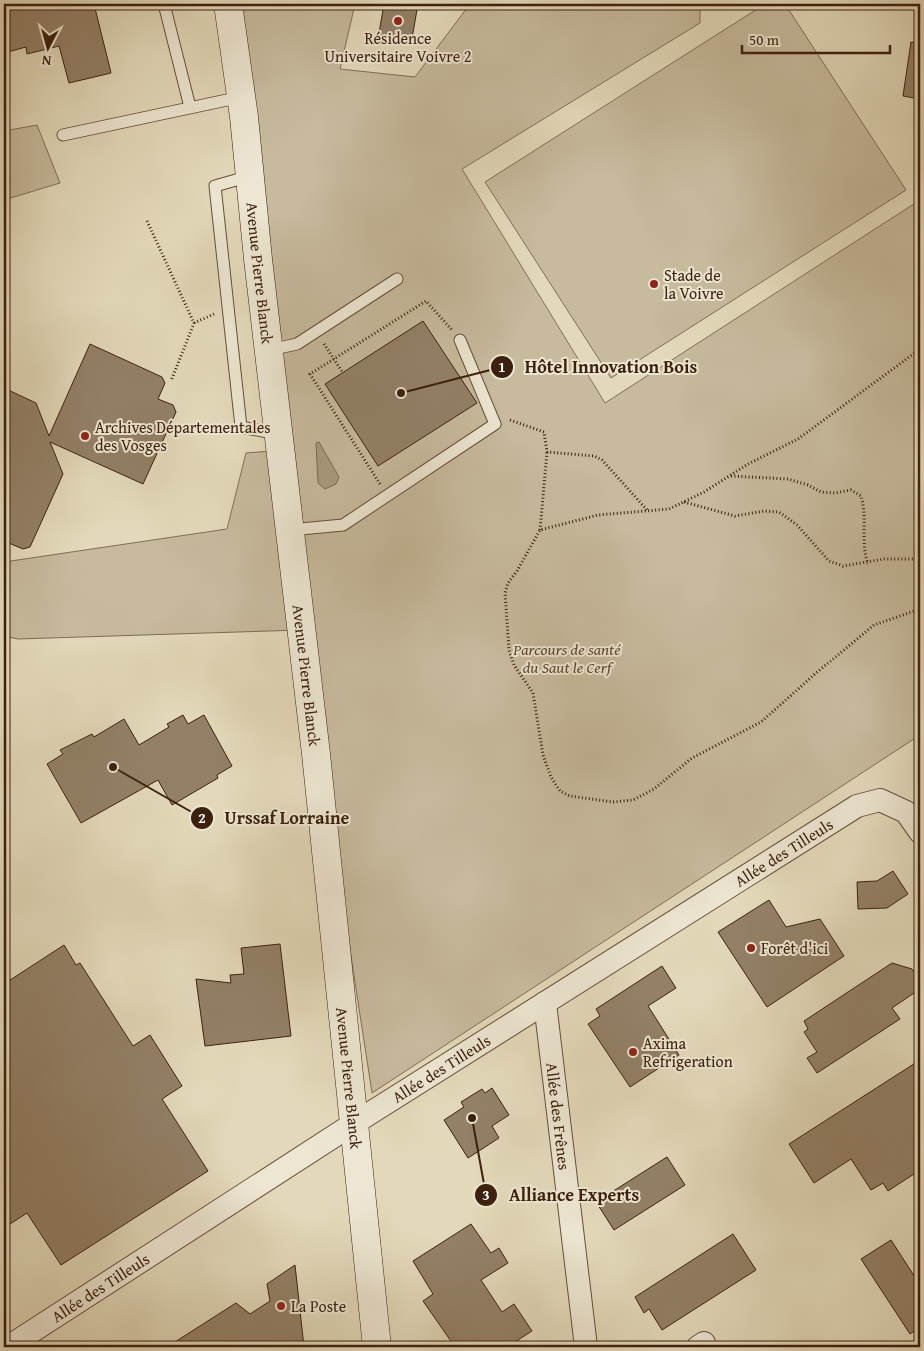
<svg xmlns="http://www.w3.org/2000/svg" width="924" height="1351" font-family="'Gentium Book Plus',serif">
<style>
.green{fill:#c7ba9d;stroke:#826d56}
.water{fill:#aa9a80;stroke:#7e6952}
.building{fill:#938067;stroke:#3c200e}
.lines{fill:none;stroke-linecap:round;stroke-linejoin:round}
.lane-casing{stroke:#664e39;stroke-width:13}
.street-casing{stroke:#664e39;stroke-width:24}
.secondary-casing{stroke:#3c200e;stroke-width:29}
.path{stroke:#3c200e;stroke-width:3;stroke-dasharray:1 2.5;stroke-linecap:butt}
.lane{stroke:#ede6d2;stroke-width:11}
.street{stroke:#ede6d2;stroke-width:22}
.secondary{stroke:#ede6d2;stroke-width:28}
.poi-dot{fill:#8f2418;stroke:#ede6d2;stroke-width:2}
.labels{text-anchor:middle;stroke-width:4;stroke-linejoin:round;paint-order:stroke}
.poi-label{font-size:16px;fill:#3c200e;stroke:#ede6d2;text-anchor:start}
.street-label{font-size:16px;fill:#3c200e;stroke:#ede6d2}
.park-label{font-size:16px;font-style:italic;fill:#5f4632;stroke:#ede6d2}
.leader{fill:none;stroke:#3c200e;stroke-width:2}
.callout-dot{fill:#3c200e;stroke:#ede6d2;stroke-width:2}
.mark-label{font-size:15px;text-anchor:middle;font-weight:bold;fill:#fff}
.callout-label{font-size:18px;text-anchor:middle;font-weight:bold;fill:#3c200e;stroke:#ede6d2;stroke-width:4;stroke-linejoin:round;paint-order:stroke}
</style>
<rect width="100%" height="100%" fill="#e3d9ba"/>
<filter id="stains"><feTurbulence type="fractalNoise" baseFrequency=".004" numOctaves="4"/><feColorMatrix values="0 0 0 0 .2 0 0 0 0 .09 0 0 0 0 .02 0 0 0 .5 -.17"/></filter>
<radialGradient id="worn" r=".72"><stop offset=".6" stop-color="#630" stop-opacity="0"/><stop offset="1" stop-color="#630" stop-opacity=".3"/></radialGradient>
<path class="green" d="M 223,4 L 355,4 L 340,69 L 415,77 L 470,4 L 700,4 L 700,23 L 462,169 L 605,403 L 920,200 L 920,735 L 372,1093 L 301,630 L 18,639 L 4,636 L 4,562 L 227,529 L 246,453 L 283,450 Z
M 765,4 L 785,4 L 906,190 L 611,378 L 485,182 Z
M 37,125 L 60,183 L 4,200 L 4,131 Z"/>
<path class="water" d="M 319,442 L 339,477 L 336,484 L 325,489 L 318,483 L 316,443 Z"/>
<path class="building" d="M 4,4 L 49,4 L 50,9 L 71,4 L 94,4 L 111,73 L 69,83 L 59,46 L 27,54 L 26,47 L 4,53 Z
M 384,4 L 418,4 L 411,44 L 378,39 Z
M 911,42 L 920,43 L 920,99 L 903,96 Z
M 423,321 L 477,403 L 378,466 L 325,384 Z
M 90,344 L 162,377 L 165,383 L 158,399 L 173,405 L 176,412 L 143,484 L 50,442 L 63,474 L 30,547 L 23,549 L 4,541 L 4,388 L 36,403 L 49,436 Z
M 183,715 L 188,724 L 204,715 L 232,766 L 217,775 L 218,778 L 172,805 L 158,780 L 81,823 L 47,764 L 63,754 L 60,750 L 92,734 L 94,737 L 124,719 L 139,745 L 169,727 L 167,724 Z
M 893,871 L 908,894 L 887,908 L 858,909 L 857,882 L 877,881 Z
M 769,900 L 786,927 L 820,919 L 844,956 L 767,1007 L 718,932 Z
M 280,944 L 291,1036 L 205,1046 L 196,979 L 231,983 L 230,975 L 244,974 L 241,948 Z
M 64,945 L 76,965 L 80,963 L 133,1046 L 150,1035 L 182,1086 L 162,1099 L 208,1171 L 61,1265 L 27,1213 L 4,1228 L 4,984 Z
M 892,963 L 912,969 L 920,981 L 920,989 L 892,1008 L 900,1019 L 817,1073 L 807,1058 L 817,1052 L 804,1032 L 808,1029 L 804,1021 Z
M 662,966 L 676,988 L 648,1006 L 679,1055 L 630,1087 L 588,1024 L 600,1016 L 596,1009 Z
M 920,1060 L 920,1170 L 888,1191 L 883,1183 L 871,1190 L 851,1159 L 814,1183 L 789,1144 Z
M 492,1088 L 509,1115 L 492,1126 L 499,1138 L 468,1158 L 444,1120 L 464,1107 L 461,1102 L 482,1089 L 485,1093 Z
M 667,1157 L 685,1185 L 614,1230 L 596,1202 Z
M 471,1224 L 491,1253 L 499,1248 L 508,1263 L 481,1280 L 502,1312 L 514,1304 L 532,1331 L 507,1347 L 455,1347 L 423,1301 L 433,1294 L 413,1261 Z
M 733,1234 L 756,1270 L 662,1330 L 649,1309 L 644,1313 L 635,1297 Z
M 891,1240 L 920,1285 L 920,1327 L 910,1334 L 861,1259 Z
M 295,1265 L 304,1347 L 167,1347 L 236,1303 L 250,1314 L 270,1301 L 267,1284 Z"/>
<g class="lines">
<g class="lane-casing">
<path id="lane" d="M 164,4 L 190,107
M 63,135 L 241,97
M 250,176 L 215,186 L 241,427 L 278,434
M 269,350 L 297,344 L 397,279
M 290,530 L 343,525 L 495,424 L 460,340"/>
</g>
<g class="street-casing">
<g id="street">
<path id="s1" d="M 545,1003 L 586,1347"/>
<path id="s2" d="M 8,1347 L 353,1124 L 857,806 L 880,800 L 906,812 L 920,832"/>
<path d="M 698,1347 L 704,1343"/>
</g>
</g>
<g class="secondary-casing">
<g id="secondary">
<path id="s3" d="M 228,4 L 244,117 L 258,259 L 316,754 L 377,1347"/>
</g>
</g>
<path class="path" d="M 147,221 L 194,323 L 171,381
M 194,323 L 214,314
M 324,344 L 343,373
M 920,349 L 798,439 L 748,464 L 704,492 L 669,509 L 598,515 L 540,530 L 517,571 L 508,583 L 505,593 L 509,650 L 514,665 L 533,693 L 543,755 L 551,777 L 560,791 L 570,796 L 613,802 L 633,800 L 654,789 L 692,758 L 761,722 L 815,674 L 874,625 L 920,609
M 510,420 L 544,432 L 547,452 L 594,456 L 602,460 L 648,511
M 731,476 L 788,479 L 808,485 L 821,492 L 835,493 L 851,490 L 861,496 C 868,519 860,541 868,564
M 380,484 L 310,374 L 426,301 L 452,330
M 684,502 L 735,516 L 764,511 L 779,512 L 797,525 L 829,561 L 843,566 L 884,559 L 920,559
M 540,530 L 547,452"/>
<use href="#lane" class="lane"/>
<use href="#street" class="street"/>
<use href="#secondary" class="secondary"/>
</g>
<g class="poi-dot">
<circle cx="398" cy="21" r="5"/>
<circle cx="654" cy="284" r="5"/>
<circle cx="85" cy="436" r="5"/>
<circle cx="751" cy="948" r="5"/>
<circle cx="633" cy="1052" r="5"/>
<circle cx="281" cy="1306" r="5"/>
</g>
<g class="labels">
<g class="poi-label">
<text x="398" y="44" text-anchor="middle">Résidence<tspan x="398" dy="18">Universitaire Voivre 2</tspan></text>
<text x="664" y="281">Stade de<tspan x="664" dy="18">la Voivre</tspan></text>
<text x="95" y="433">Archives Départementales<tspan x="95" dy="18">des Vosges</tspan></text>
<text x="761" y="954">Forêt d'ici</text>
<text x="643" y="1049">Axima<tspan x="643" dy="18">Refrigeration</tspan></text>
<text x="291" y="1312">La Poste</text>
</g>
<g class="street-label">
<text dy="6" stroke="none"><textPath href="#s3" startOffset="271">Avenue Pierre Blanck</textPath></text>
<text dy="6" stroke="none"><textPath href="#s3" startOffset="676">Avenue Pierre Blanck</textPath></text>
<text dy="6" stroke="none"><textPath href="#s2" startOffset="920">Allée des Tilleuls</textPath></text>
<text dy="6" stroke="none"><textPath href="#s2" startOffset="515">Allée des Tilleuls</textPath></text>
<text dy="6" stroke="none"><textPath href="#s3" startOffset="1081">Avenue Pierre Blanck</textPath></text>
<text dy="6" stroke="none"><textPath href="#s1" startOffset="114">Allée des Frênes</textPath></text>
<text dy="6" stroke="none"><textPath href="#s2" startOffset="110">Allée des Tilleuls</textPath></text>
</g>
<g class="park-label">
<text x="567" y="655">Parcours de santé<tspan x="567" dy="18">du Saut le Cerf</tspan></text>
</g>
</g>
<path class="leader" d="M401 393L502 367M113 767L202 818M472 1118L486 1195"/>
<g class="callout-dot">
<circle cx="401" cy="393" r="5"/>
<circle cx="113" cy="767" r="5"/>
<circle cx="472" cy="1118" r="5"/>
<circle cx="502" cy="367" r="12"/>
<circle cx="202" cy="818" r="12"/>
<circle cx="486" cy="1195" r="12"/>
</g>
<g class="mark-label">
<text x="502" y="372">1</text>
<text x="202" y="823">2</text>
<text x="486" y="1200">3</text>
</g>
<g class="callout-label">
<text x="611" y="373">Hôtel Innovation Bois</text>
<text x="287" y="824">Urssaf Lorraine</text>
<text x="574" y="1201">Alliance Experts</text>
</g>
<rect width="924" height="1351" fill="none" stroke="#e3d9ba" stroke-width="20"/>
<rect x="5" y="5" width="914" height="1341" fill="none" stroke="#3c200e" stroke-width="2.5"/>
<rect x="10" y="10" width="904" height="1331" fill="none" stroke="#3c200e"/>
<g transform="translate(48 48) rotate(186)" stroke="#ede6d2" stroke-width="4" paint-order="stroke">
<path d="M0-4L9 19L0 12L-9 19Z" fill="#3c200e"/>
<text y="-8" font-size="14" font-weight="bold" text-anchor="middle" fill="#3c200e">N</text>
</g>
<path d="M742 45v8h148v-8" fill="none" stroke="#3c200e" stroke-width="2.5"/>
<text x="749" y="45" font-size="15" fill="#3c200e" stroke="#ede6d2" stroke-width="4" paint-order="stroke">50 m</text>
<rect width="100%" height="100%" filter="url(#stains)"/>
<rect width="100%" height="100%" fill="url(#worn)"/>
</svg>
